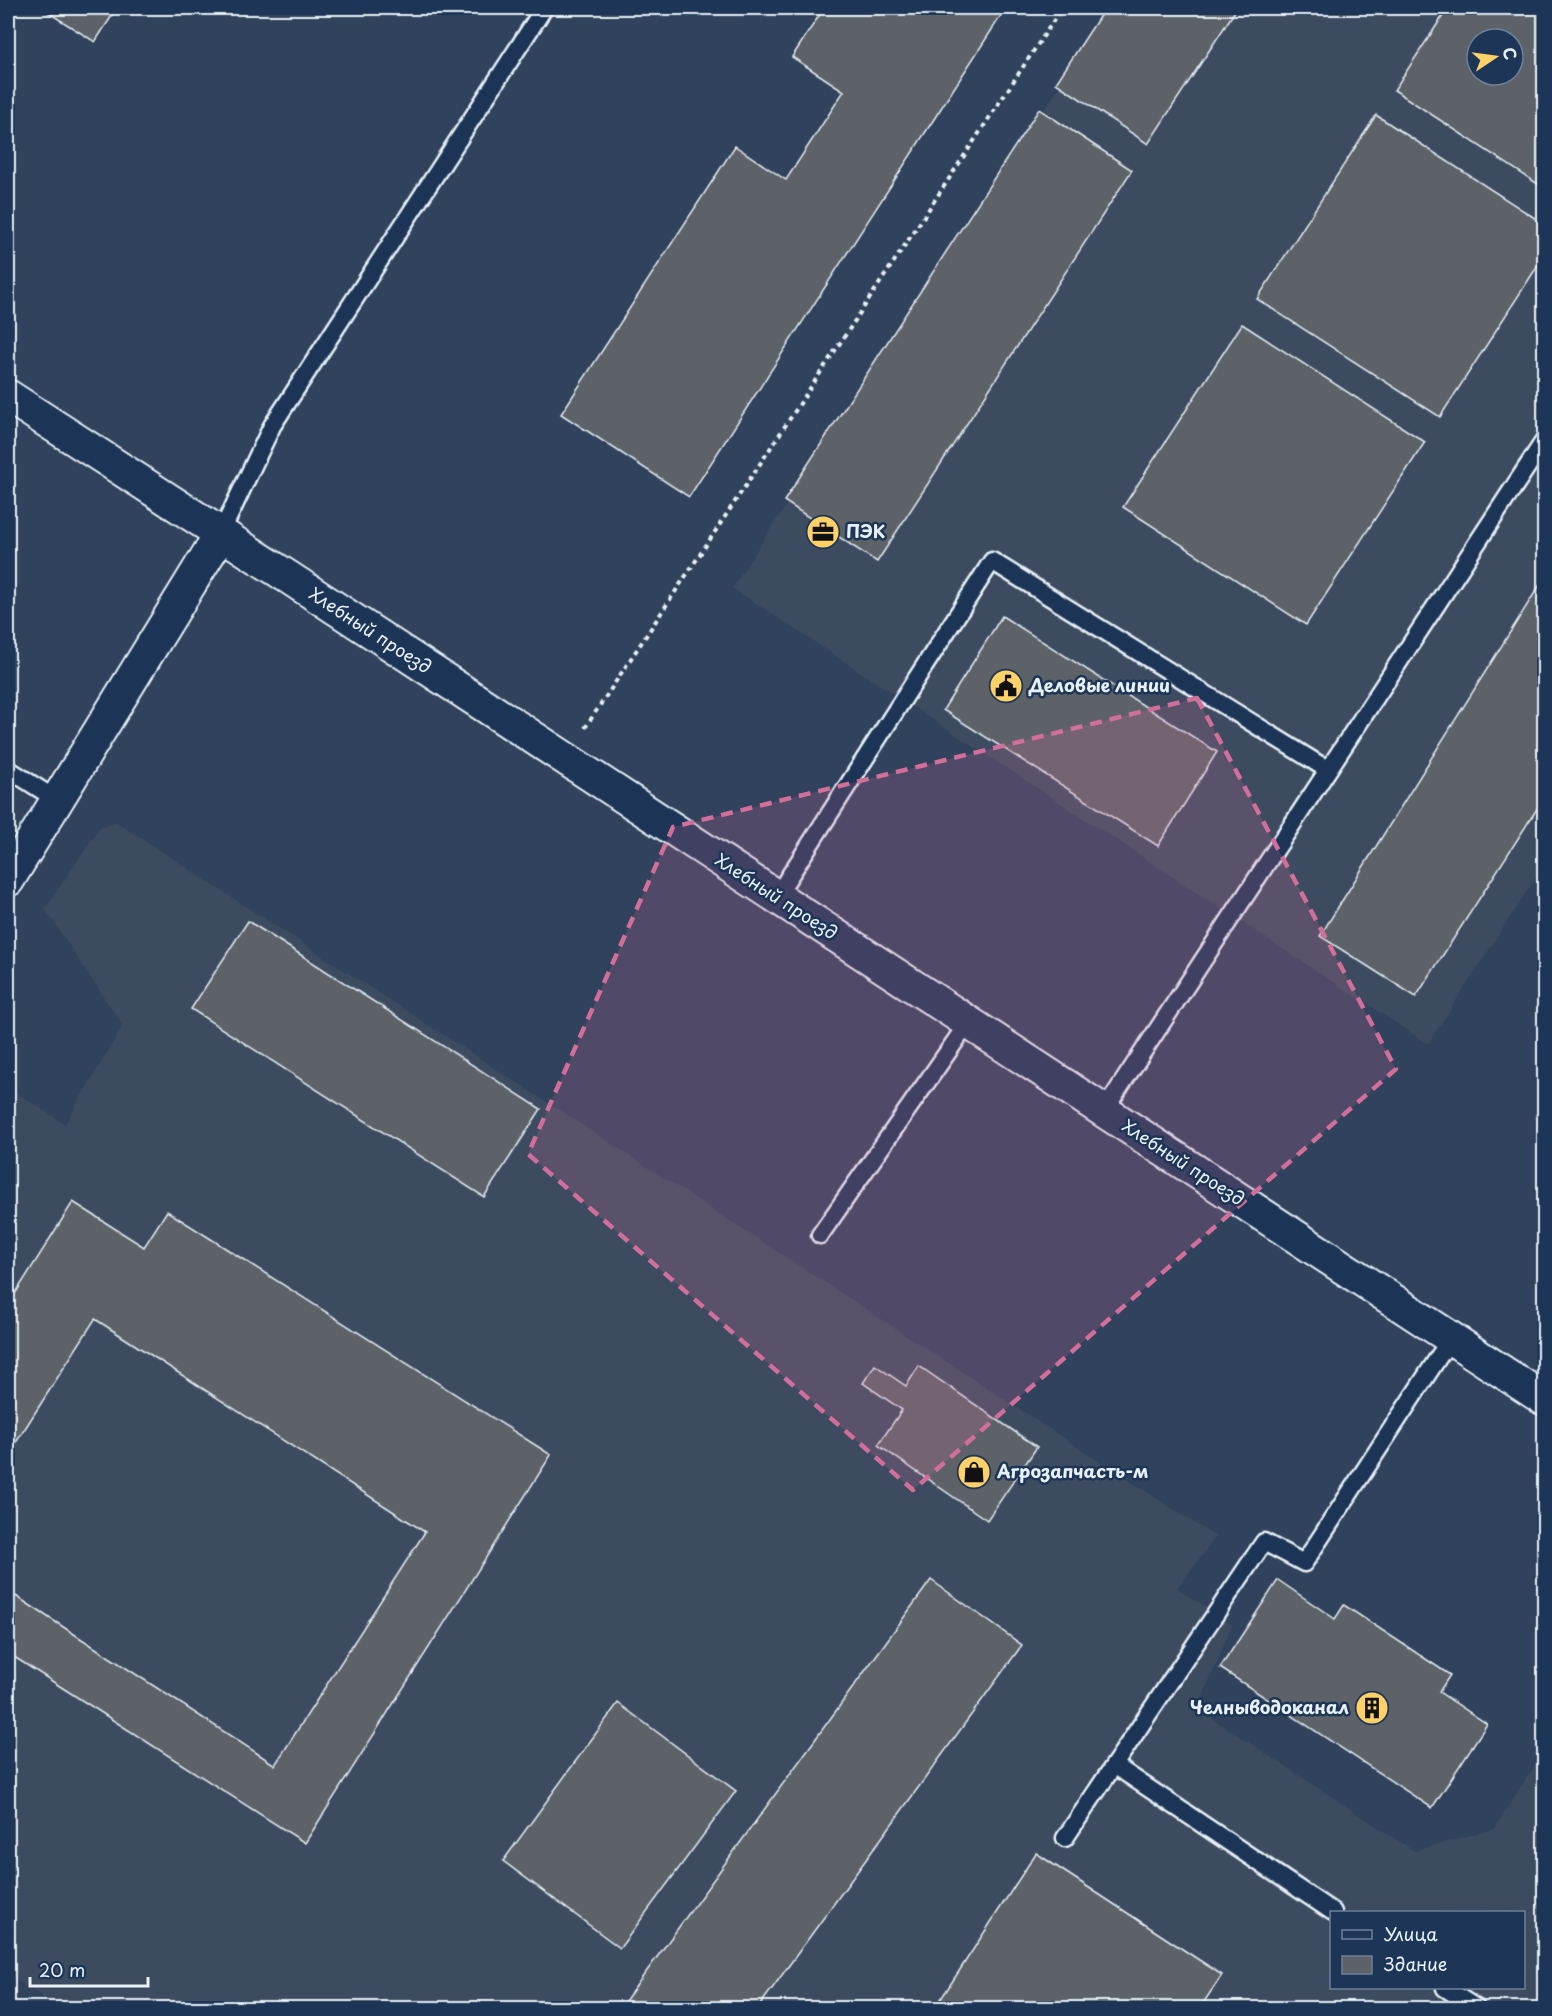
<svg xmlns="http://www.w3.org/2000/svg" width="1552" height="2016" font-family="'Playpen Sans',sans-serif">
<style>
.built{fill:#3e4c60;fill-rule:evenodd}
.building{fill:#5d6268;stroke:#e8f1f8;stroke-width:1.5;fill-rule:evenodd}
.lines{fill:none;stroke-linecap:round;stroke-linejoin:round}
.service-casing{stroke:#e8f1f8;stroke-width:21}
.minor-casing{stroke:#e8f1f8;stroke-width:36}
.path{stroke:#e8f1f8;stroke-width:4;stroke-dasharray:4.5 4.5;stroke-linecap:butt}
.service{stroke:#1d3557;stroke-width:16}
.minor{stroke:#1d3557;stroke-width:32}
.marked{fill:#d16f9a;fill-opacity:0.2;stroke:#d16f9a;stroke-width:4.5;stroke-dasharray:12 8;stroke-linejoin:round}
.labels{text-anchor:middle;stroke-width:5;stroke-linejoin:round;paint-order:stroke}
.poi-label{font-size:18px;font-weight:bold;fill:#e8f1f8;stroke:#1d3557;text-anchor:start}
.street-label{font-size:18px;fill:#e8f1f8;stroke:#1d3557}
</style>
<rect width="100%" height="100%" fill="#30425c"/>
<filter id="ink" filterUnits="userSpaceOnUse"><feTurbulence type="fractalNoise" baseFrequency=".0167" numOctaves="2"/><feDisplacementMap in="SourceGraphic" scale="12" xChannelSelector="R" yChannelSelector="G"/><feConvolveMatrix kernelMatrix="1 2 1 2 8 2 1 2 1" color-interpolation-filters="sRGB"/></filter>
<g filter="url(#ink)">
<path class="built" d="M 1111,8 L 1544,8 L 1544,865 L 1428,1044 L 732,588 ZM 1477,39 L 1513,39 L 1513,75 L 1477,75 Z
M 116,822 L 1216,1537 L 1177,1588 L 1232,1625 L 1198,1709 L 1414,1851 L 1494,1829 L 1544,1751 L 1544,2008 L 60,2008 L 8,1975 L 8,1087 L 65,1124 L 123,1026 L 45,909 L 101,826 ZM 1332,1912 L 1524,1912 L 1524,1988 L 1332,1988 Z"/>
<path class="building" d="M 41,8 L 117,8 L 95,42 Z
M 824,8 L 1006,8 L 689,497 L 561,414 L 735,146 L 786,180 L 844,91 L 792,57 Z
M 1105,8 L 1237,8 L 1148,144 L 1056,83 Z
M 1448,8 L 1544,8 L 1544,188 L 1394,90 ZM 1477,39 L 1513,39 L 1513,75 L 1477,75 Z
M 1039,109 L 1132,170 L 877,562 L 784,501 Z
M 1376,115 L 1544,224 L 1544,256 L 1440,417 L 1257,299 Z
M 1242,324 L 1425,442 L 1306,625 L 1123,507 Z
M 1544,578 L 1544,798 L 1416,997 L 1320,936 Z
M 1002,616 L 1217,752 L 1158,846 L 943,710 Z
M 248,921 L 541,1109 L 484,1197 L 191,1009 Z
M 73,1202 L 144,1247 L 167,1211 L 551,1455 L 305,1843 L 8,1653 L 8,1305 Z
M 95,1319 L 425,1532 L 275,1765 L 8,1591 L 8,1455 Z
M 875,1365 L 906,1386 L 919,1366 L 1037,1447 L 987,1520 L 878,1445 L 902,1410 L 863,1383 Z
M 931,1580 L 1022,1645 L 758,2008 L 620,2008 Z
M 1278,1580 L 1335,1619 L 1344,1605 L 1450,1675 L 1439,1692 L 1487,1724 L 1432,1808 L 1220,1668 Z
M 618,1703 L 736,1791 L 620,1948 L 503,1861 Z
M 1036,1853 L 1222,1975 L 1200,2008 L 935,2008 Z"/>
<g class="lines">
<g class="service-casing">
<path id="service" d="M 220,535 L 272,426 L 544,8
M 8,769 L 57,800
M 1328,770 L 1544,441
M 776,897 L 992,561 L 1328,770 L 1104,1111
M 820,1235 L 968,1023
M 1114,1765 L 1333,1912
M 1065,1838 L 1264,1542 L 1304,1563 L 1451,1338
M 1445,1988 L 1476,2008"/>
</g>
<g class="minor-casing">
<path id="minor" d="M 8,396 L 288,577 L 1544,1399
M 8,880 L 220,535"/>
</g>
<path class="path" d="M 585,728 L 1062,8"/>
<use href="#service" class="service"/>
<use href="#minor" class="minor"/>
</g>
</g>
<path class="marked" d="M 1197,698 L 1396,1069 L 913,1490 L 528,1154 L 673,827 Z"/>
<defs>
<g id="office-disc" transform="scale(1.725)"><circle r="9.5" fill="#ffd166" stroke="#1d3557"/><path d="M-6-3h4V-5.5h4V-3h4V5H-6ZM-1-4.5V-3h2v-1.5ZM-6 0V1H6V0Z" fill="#111"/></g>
<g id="civic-disc" transform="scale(1.725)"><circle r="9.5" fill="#ffd166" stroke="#1d3557"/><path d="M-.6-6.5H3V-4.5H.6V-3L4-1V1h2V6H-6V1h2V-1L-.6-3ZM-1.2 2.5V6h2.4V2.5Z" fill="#111"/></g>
<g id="shop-disc" transform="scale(1.725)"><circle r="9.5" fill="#ffd166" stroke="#1d3557"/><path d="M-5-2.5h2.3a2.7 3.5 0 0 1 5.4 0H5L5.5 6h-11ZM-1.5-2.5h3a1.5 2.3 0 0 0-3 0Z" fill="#111"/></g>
<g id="building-disc" transform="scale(1.725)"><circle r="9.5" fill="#ffd166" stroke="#1d3557"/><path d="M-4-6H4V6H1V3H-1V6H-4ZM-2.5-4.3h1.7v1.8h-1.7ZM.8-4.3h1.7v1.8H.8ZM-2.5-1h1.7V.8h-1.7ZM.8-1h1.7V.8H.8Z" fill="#111"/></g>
</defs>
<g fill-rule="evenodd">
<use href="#office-disc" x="823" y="532"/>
<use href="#civic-disc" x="1006" y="686"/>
<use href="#shop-disc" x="974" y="1472"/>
<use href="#building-disc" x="1372" y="1708"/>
</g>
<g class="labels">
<g class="poi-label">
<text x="846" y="538">ПЭК</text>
<text x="1029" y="692">Деловые линии</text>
<text x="997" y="1478">Агрозапчасть-м</text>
<text x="1349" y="1714" text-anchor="end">Челныводоканал</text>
</g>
<g class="street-label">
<text transform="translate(370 631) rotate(33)" y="6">Хлебный проезд</text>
<text transform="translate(776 897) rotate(33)" y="6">Хлебный проезд</text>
<text transform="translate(1183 1163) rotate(33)" y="6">Хлебный проезд</text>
</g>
</g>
<rect width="1552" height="2016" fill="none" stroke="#1d3557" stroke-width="30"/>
<rect x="15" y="15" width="1522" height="1986" fill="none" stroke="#e8f1f8" stroke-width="2" filter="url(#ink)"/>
<rect x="1330" y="1911" width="195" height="78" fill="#1d3557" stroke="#6e8097" stroke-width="1.5"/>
<rect x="1342" y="1930" width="30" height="9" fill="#1d3557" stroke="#6e8097" stroke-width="1.5"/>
<text x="1384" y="1941" font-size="18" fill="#e8f1f8">Улица</text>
<rect x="1342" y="1956" width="30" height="18" fill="#5d6268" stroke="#6e8097" stroke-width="1.5"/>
<text x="1384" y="1971" font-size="18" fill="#e8f1f8">Здание</text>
<g transform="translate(1495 57) rotate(77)"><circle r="28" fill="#1d3557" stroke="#6e8097" stroke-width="1.5"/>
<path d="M0-4.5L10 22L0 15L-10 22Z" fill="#ffd166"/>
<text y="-9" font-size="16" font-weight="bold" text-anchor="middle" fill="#e8f1f8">С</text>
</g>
<path d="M30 1977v9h118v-9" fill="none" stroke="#e8f1f8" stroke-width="3"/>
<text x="39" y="1977" font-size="18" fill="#e8f1f8" stroke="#1d3557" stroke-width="4.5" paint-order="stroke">20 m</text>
</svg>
